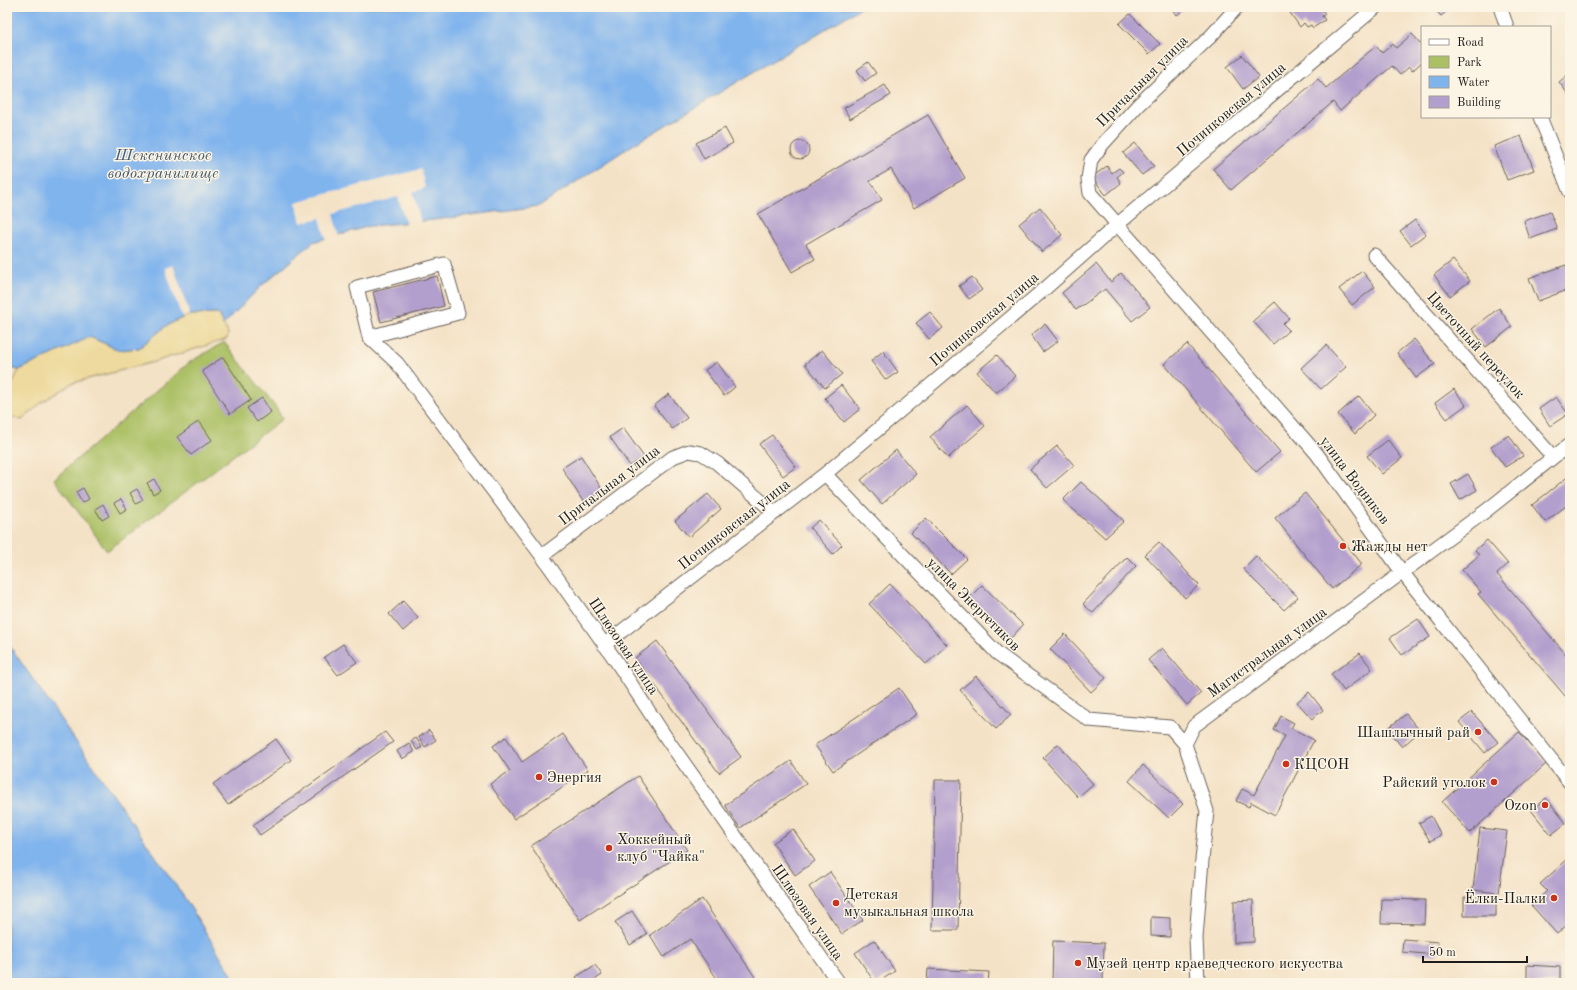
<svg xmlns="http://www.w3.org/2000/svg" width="1577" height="990" font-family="'Old Standard TT',serif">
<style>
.green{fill:#abc065;stroke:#646e40}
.sand{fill:#eeda9e;stroke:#857b5d}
.water{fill:#80b4ed;stroke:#4e6884}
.pier{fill:#f4e2c6}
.building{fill:#b39fcd}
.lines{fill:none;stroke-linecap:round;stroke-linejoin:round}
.street-casing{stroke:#686158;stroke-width:15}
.street{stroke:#fff;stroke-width:13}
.poi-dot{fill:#c8321e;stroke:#fcf5e5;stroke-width:1.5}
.labels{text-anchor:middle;stroke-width:3;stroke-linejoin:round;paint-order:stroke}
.street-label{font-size:15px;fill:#1c1c1c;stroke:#fcf5e5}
.poi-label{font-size:15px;fill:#1c1c1c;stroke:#fcf5e5;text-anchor:start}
.water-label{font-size:16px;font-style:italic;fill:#445970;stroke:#fcf5e5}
</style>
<rect width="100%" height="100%" fill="#fcf5e5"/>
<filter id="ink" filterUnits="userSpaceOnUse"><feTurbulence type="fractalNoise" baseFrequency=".025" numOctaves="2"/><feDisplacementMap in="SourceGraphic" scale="8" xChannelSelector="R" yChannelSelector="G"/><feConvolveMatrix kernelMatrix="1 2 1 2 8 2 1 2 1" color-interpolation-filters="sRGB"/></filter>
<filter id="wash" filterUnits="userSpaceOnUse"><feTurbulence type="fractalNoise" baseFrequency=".012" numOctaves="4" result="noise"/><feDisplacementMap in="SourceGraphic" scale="16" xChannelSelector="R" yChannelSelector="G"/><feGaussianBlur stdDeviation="0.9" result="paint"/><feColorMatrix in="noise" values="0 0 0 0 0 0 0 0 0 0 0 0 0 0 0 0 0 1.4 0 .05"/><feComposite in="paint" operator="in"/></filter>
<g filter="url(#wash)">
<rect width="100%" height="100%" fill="#f4e2c6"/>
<path class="green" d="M 224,342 L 277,409 L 282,419 L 107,551 L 54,479 L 190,362 Z"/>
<path class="sand" d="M 218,314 L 228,333 L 227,339 L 154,362 L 72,383 L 41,403 L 22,420 L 9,416 L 7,395 L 19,370 L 90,337 L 119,350 L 139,348 L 166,326 L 182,318 L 190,315 Z"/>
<path class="water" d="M 7,7 L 862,7 L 631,146 L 539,206 L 434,220 L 370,226 L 313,242 L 260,287 L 223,325 L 218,314 L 190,315 L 182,318 L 166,326 L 139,348 L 119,350 L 90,337 L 19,370 L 7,368 Z
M 7,642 L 186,900 L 237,983 L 7,983 Z"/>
<path class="pier" d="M 421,169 L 425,188 L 413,192 L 421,223 L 406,225 L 398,197 L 333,214 L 339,237 L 326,240 L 320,218 L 301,223 L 296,202 Z
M 173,265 L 190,315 L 182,318 L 165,268 Z"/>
<g id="blocks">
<path class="building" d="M 1171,7 L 1187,7 L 1177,15 Z
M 1286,7 L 1326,7 L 1326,8 L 1323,11 L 1325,14 L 1322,16 L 1325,20 L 1313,28 L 1311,25 L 1307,27 L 1304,23 L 1300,27 Z
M 1433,7 L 1452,7 L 1441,16 Z
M 1130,14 L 1160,44 L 1149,54 L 1119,24 Z
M 1412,34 L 1422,45 L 1422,62 L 1412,71 L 1409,67 L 1400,75 L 1392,66 L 1340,111 L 1333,102 L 1231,190 L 1213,169 L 1318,79 L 1326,88 L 1376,46 L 1382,53 L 1393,44 L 1396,48 Z
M 1242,55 L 1259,77 L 1243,89 L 1227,67 Z
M 868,62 L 876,73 L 865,81 L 857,70 Z
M 1570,73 L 1570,97 L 1559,82 Z
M 885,85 L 891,95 L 850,119 L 844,108 Z
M 928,115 L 965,178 L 914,208 L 891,169 L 870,181 L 882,200 L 806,244 L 815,259 L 792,272 L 758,214 Z
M 725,128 L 733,143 L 704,159 L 696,143 Z
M 1521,136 L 1534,170 L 1507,180 L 1494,146 Z
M791 150a9 9 0 1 1 18 0a9 9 0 1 1-18 0Z
M 1135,143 L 1154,166 L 1142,175 L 1123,153 Z
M 1107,166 L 1112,173 L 1119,168 L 1123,172 L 1117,177 L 1121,183 L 1106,195 L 1092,177 Z
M 1040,207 L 1062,235 L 1042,252 L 1019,224 Z
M 1550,212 L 1557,229 L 1530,239 L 1524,221 Z
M 1415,220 L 1426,234 L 1411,245 L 1400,231 Z
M 1453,260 L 1470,281 L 1450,296 L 1434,275 Z
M 1096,264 L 1111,282 L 1121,273 L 1150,307 L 1132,321 L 1105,289 L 1076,310 L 1062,293 Z
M 1566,265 L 1570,277 L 1570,289 L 1538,301 L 1529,278 Z
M 1362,271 L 1375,287 L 1352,305 L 1339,289 Z
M 437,276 L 444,306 L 381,322 L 373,292 Z
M 972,277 L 982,290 L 969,299 L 959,286 Z
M 1275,302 L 1289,318 L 1283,324 L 1289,330 L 1273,344 L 1253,321 Z
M 1499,308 L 1512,327 L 1486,347 L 1472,329 Z
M 930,312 L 943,328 L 929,339 L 916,323 Z
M 1045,324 L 1058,341 L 1043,352 L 1031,335 Z
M 1414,339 L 1435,364 L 1416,378 L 1397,353 Z
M 1187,344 L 1280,452 L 1256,472 L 1164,364 Z
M 1326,345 L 1346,367 L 1321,389 L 1301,368 Z
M 822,350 L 842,374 L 825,388 L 805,364 Z
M 883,351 L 898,372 L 886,380 L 871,361 Z
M 997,355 L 1015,376 L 996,393 L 977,372 Z
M 223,357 L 251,400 L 230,414 L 202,371 Z
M 717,362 L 735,387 L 724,396 L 705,370 Z
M 841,385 L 860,409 L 844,422 L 825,398 Z
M 1454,389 L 1466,405 L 1447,419 L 1435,403 Z
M 669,394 L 687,418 L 672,429 L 654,406 Z
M 1359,396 L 1374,415 L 1355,434 L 1338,414 Z
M 1556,397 L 1568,414 L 1550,426 L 1539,409 Z
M 262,398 L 271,412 L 257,422 L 247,408 Z
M 967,405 L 985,426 L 948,458 L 930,437 Z
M 199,421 L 212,440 L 191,455 L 177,437 Z
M 623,428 L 644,457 L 630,466 L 610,437 Z
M 772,435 L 796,467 L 783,476 L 759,444 Z
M 1509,435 L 1523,456 L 1505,467 L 1491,447 Z
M 1388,440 L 1402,458 L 1382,474 L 1367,456 Z
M 1057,446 L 1074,465 L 1047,488 L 1030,469 Z
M 896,450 L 916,474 L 882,504 L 861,480 Z
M 581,456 L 603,491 L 584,503 L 562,468 Z
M 1468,474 L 1477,490 L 1460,500 L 1451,484 Z
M 1570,475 L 1570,503 L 1545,522 L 1532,505 Z
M 154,479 L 160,490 L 153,494 L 147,483 Z
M 1081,482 L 1124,521 L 1105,538 L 1063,500 Z
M 83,488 L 89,499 L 82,503 L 76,492 Z
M 137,489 L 143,500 L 136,504 L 130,493 Z
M 1305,493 L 1362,564 L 1332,589 L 1275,518 Z
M 708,494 L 721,509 L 689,537 L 675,521 Z
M 121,499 L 127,509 L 120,513 L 114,503 Z
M 103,504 L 109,516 L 102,520 L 95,509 Z
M 926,518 L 967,559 L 951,574 L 911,533 Z
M 819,520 L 842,545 L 833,554 L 810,528 Z
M 1487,540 L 1508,564 L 1497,574 L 1570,659 L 1570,693 L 1566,697 L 1478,594 L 1481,592 L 1462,570 L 1479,555 L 1475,550 Z
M 1159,542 L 1199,585 L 1185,598 L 1145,555 Z
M 1256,556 L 1298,597 L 1284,610 L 1243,569 Z
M 1127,557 L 1136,566 L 1093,613 L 1083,604 Z
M 890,584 L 947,645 L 926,664 L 869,604 Z
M 982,585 L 1023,625 L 1009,640 L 968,599 Z
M 403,601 L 418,618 L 403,631 L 389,614 Z
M 1418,619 L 1430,637 L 1402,655 L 1390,638 Z
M 1065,634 L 1106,678 L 1091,692 L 1050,649 Z
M 657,641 L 741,757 L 719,773 L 635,658 Z
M 343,644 L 357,662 L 338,675 L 324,657 Z
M 1162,648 L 1201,693 L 1187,705 L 1148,660 Z
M 1360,653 L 1372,669 L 1344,691 L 1331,674 Z
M 976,676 L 1011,715 L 996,729 L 960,690 Z
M 899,688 L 917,714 L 833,771 L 815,745 Z
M 1309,692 L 1323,710 L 1312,719 L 1297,702 Z
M 1472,712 L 1498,742 L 1485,753 L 1459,722 Z
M 1406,714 L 1420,731 L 1402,747 L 1387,729 Z
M 1281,716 L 1294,723 L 1291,728 L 1314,740 L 1275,815 L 1251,802 L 1249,807 L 1236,801 L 1242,789 L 1254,795 L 1285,736 L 1274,730 Z
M 429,730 L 436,740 L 425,747 L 419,737 Z
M 385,732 L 393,742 L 260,835 L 253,825 Z
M 1519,732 L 1547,763 L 1470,833 L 1442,802 Z
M 563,734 L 588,770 L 514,819 L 490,784 L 510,771 L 493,746 L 506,737 L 522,762 Z
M 416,738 L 422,747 L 417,750 L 411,741 Z
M 276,739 L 291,760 L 228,805 L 213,784 Z
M 409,743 L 414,752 L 402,759 L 397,751 Z
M 1058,744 L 1093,784 L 1078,797 L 1043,758 Z
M 791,761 L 806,784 L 740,828 L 725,805 Z
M 1143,765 L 1183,804 L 1169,818 L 1129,781 Z
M 638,776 L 687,850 L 580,920 L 531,846 Z
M 935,780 L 961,780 L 958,930 L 932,930 Z
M 1546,798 L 1566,823 L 1551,835 L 1531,810 Z
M 1431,816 L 1441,835 L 1430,841 L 1419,823 Z
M 1480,828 L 1507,831 L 1499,893 L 1473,890 Z
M 793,829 L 815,861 L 795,875 L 773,843 Z
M 1570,857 L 1570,922 L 1557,934 L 1531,905 L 1547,891 L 1540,884 Z
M 830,872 L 863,920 L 842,934 L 809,887 Z
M 1464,897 L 1496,897 L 1496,916 L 1464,916 Z
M 702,899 L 759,983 L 720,983 L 690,939 L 664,957 L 650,935 Z
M 1382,899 L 1425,900 L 1424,924 L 1381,923 Z
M 1253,900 L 1254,942 L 1234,943 L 1234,901 Z
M 632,911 L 647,934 L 630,945 L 615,922 Z
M 1151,917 L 1170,918 L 1170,937 L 1151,936 Z
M 1403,939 L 1438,942 L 1437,955 L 1402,952 Z
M 874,940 L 895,971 L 877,983 L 875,983 L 855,953 Z
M 1053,941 L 1104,943 L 1103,983 L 1052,983 Z
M 595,965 L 602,975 L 590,983 L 580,983 L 576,977 Z
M 1527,965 L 1560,967 L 1560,983 L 1527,983 Z
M 928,969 L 989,972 L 988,983 L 927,983 Z"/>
</g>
</g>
<g filter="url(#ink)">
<use href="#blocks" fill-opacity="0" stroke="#686158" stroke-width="1"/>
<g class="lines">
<g class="street-casing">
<path id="street" d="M 1237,7 L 1211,36 L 1138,105 L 1102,145 L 1091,160 L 1088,179 L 1090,193 L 1317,454 L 1402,572 L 1570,783
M 1500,7 L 1507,27
M 1540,117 L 1570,192
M 1374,255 L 1553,457
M 369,337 L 458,313 L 444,264 L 357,287 L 369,337 L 397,363 L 542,556 L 614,658 L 667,739 L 839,983
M 825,474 L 997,653 L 1089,720 L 1170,727 L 1185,744
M 542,556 L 673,457 L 689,451 L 701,453 L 717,463 L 775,513
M 604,645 L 825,474 L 1047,287 L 1118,224 L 1376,7
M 1198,983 L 1196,938 L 1202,860 L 1207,811 L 1185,744 L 1194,726 L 1487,510 L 1570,444"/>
</g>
<use href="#street" class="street"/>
</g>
</g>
<g class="poi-dot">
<circle cx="1343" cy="546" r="4"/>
<circle cx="1478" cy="732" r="4"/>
<circle cx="1286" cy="764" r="4"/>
<circle cx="539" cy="777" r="4"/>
<circle cx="1494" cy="782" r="4"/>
<circle cx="1545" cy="805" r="4"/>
<circle cx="609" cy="848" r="4"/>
<circle cx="1554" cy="898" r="4"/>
<circle cx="836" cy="903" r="4"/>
<circle cx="1078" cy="963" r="4"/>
</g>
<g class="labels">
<g class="street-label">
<text transform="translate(1142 81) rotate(-45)" y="5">Причальная улица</text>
<text transform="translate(1231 109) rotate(-40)" y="5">Починковская улица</text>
<text transform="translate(984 319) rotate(-40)" y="5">Починковская улица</text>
<text transform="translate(1476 345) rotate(48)" y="5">Цветочный переулок</text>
<text transform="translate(1355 480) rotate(53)" y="5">улица Водников</text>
<text transform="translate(609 485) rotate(-37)" y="5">Причальная улица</text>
<text transform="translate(734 524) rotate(-38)" y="5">Починковская улица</text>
<text transform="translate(974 604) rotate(45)" y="5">улица Энергетиков</text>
<text transform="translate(624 646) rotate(56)" y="5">Шлюзовая улица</text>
<text transform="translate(1267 652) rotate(-36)" y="5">Магистральная улица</text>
<text transform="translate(808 912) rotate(55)" y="5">Шлюзовая улица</text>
</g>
<g class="poi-label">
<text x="1351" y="551">Жажды нет</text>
<text x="1470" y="737" text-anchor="end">Шашлычный рай</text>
<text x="1294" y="769">КЦСОН</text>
<text x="547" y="782">Энергия</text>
<text x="1486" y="787" text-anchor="end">Райский уголок</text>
<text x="1537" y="810" text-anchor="end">Ozon</text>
<text x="617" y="844">Хоккейный<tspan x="617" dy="17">клуб "Чайка"</tspan></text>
<text x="844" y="899">Детская<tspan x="844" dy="17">музыкальная школа</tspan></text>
<text x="1546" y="903" text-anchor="end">Ёлки-Палки</text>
<text x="1086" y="968">Музей центр краеведческого искусства</text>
</g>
<g class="water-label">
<text x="163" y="160">Шекснинское<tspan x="163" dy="18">водохранилище</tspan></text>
</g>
</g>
<rect width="1577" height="990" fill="none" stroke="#fcf5e5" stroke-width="24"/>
<rect x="1421" y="26" width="130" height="92" fill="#fcf5e5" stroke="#a29e95"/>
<rect x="1429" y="39" width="20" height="6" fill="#ffffff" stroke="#a29e95"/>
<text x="1457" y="46" font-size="12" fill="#1c1c1c">Road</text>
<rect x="1429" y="56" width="20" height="12" fill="#abc065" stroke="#a29e95"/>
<text x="1457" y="66" font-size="12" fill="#1c1c1c">Park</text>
<rect x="1429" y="76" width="20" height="12" fill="#80b4ed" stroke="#a29e95"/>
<text x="1457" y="86" font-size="12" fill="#1c1c1c">Water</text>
<rect x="1429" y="96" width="20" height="12" fill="#b39fcd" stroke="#a29e95"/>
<text x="1457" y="106" font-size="12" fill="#1c1c1c">Building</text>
<path d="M1423 956v6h104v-6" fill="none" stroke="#1c1c1c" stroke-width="2"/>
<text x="1429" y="956" font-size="12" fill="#1c1c1c" stroke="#fcf5e5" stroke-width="3" paint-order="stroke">50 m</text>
</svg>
